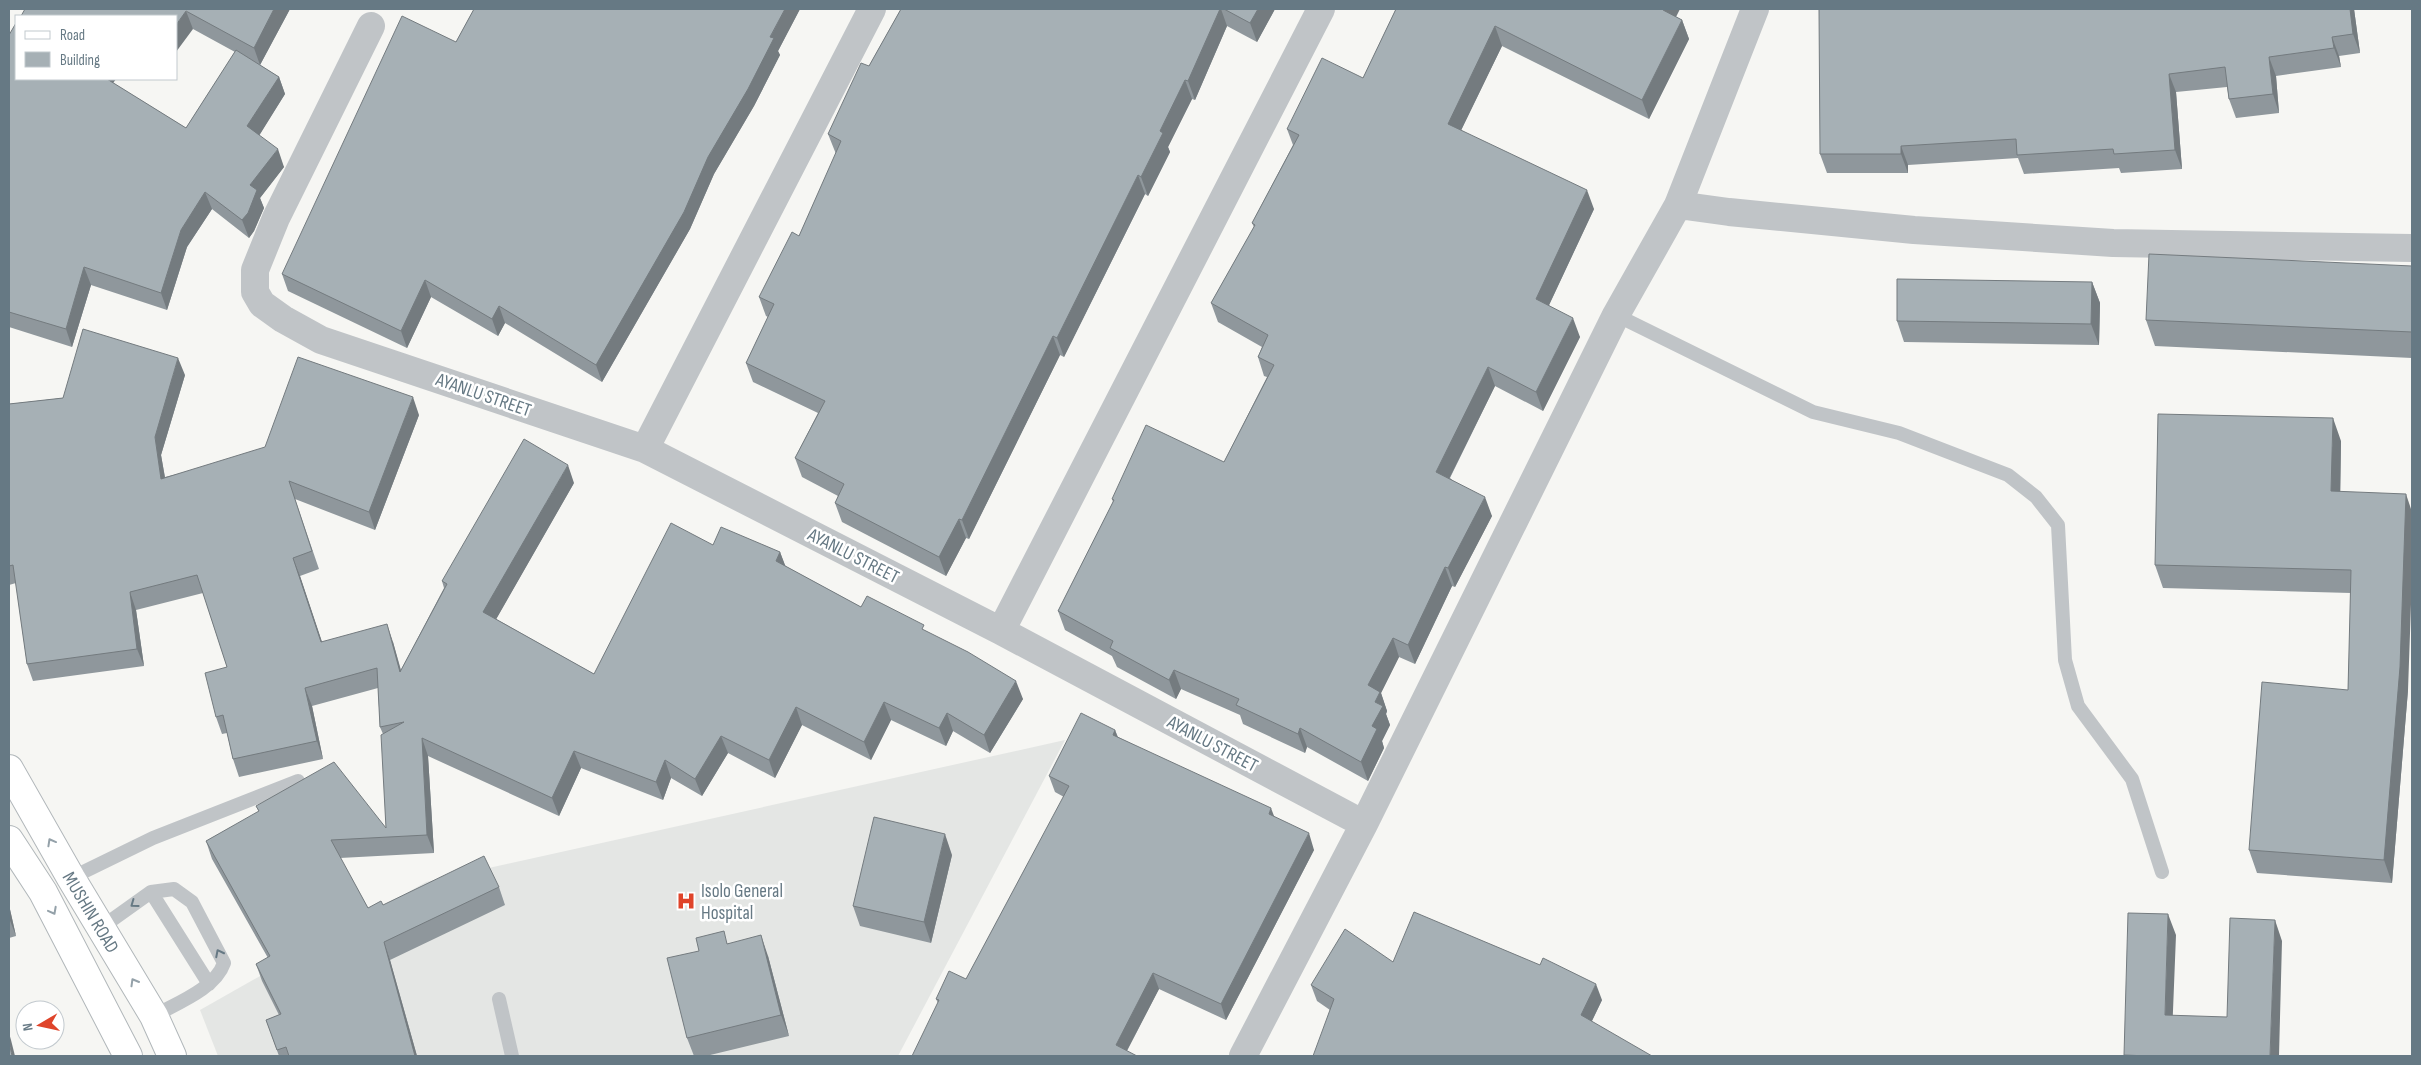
<svg xmlns="http://www.w3.org/2000/svg" width="2421" height="1065" font-family="'Sofia Sans Condensed',sans-serif">
<style>
.built{fill:#e4e6e4}
.lines{fill:none;stroke-linecap:round;stroke-linejoin:round}
.primary-casing{stroke:#b1b7ba;stroke-width:30}
.service{stroke:#c0c4c7;stroke-width:14}
.minor{stroke:#c0c4c7;stroke-width:28}
.primary{stroke:#fff;stroke-width:28}
.wall{fill:#8f979c}
.shaded-wall{fill:#747b7f}
.building{fill:#a6b0b5;stroke:#747b7f}
.oneway{stroke:#94a1a9}
.oneway2{stroke:#667984}
.labels{text-anchor:middle;stroke-width:5;stroke-linejoin:round;paint-order:stroke}
.street-label{font-size:19px;fill:#667984;stroke:#fff}
.poi-label{font-size:19px;fill:#667984;stroke:#fff;text-anchor:start}
</style>
<rect width="100%" height="100%" fill="#f6f6f3"/>
<path class="built" d="M 1065,740 L 898,1056 L 218,1056 L 200,1010 L 426,882 Z"/>
<g class="lines">
<g class="primary-casing">
<g id="primary">
<path id="s1" d="M 9,769 L 71,878 L 154,1016 L 172,1056"/>
<path d="M 9,840 L 43,892 L 128,1056"/>
</g>
</g>
<path class="service" d="M 1616,315 L 1813,412 L 1899,433 L 2008,475 L 2036,497 L 2058,525 L 2065,660 L 2078,706 L 2132,779 L 2162,872
M 71,878 L 153,838 L 298,781
M 151,892 L 209,984
M 102,927 L 151,892 L 174,889 L 192,902 L 224,963 C 215,989 177,1003 154,1016
M 499,999 L 512,1056"/>
<path class="minor" d="M 371,26 L 276,218 L 255,270 L 255,292 L 262,304 L 283,319 L 321,340 L 645,449 L 1001,631 L 1364,824
M 1678,205 L 1729,212 L 1914,230 L 2113,243 L 2412,248
M 645,449 L 872,9
M 1001,631 L 1321,9
M 1243,1056 L 1364,824 L 1616,315 L 1678,205 L 1755,9"/>
<use href="#primary" class="primary"/>
</g>
<path class="wall" d="M 290,9 L 260,65 L 279,77 L 285,94 L 259,135 L 284,167 L 260,198 L 264,208 L 254,231 L 249,238 L 212,209 L 187,247 L 167,310 L 91,285 L 72,347 L 9,327 L 9,35 L 116,79 L 113,83 L 186,128 L 235,52 L 193,29 L 176,16 L 21,16 Z
M 474,9 L 800,9 L 778,51 L 780,55 L 754,106 L 714,174 L 690,229 L 602,382 L 505,323 L 498,336 L 431,297 L 407,348 L 288,291 L 282,274 L 456,42 Z
M 901,9 L 1275,9 L 1257,42 L 1227,26 L 1195,100 L 1192,99 L 1168,147 L 1170,152 L 1148,196 L 1145,194 L 1064,357 L 1060,355 L 969,539 L 966,538 L 946,576 L 842,522 L 835,503 L 838,496 L 802,477 L 795,458 L 818,413 L 753,382 L 746,363 L 768,317 L 766,316 L 759,297 L 799,236 L 836,154 L 828,134 L 869,66 Z
M 1396,9 L 1676,17 L 1682,20 L 1689,39 L 1649,119 L 1502,46 L 1461,130 L 1594,209 L 1549,305 L 1580,337 L 1543,411 L 1495,386 L 1450,478 L 1492,516 L 1455,587 L 1452,586 L 1415,664 L 1399,657 L 1381,693 L 1387,711 L 1386,714 L 1390,725 L 1382,741 L 1384,748 L 1368,781 L 1307,747 L 1305,753 L 1243,724 L 1240,715 L 1181,689 L 1176,699 L 1117,667 L 1112,656 L 1065,630 L 1058,611 L 1113,502 L 1112,499 L 1224,462 L 1267,377 L 1264,376 L 1258,357 L 1262,347 L 1218,322 L 1211,303 L 1254,227 L 1252,223 L 1293,145 L 1287,129 L 1363,78 Z
M 2354,9 L 2360,53 L 2339,56 L 2341,67 L 2276,76 L 2279,113 L 2236,118 L 2229,99 L 2227,87 L 2176,92 L 2182,169 L 2121,173 L 2119,168 L 2024,174 L 2018,158 L 1908,165 L 1908,173 L 1827,173 L 1820,154 Z
M 2412,266 L 2412,358 L 2155,346 L 2146,320 Z
M 2092,282 L 2100,303 L 2099,345 L 1904,342 L 1897,321 Z
M 185,375 L 161,455 L 165,477 L 419,415 L 375,530 L 295,499 L 319,569 L 300,576 L 322,642 L 393,642 L 401,670 L 444,588 L 442,581 L 574,483 L 496,619 L 594,674 L 713,545 L 780,552 L 785,566 L 861,607 L 926,631 L 1023,699 L 990,753 L 953,731 L 946,746 L 891,720 L 871,760 L 802,725 L 775,778 L 728,753 L 702,796 L 671,778 L 663,800 L 581,768 L 559,816 L 428,756 L 434,853 L 340,858 L 368,908 L 383,905 L 499,887 L 505,905 L 390,960 L 417,1056 L 279,1056 L 266,1020 L 279,1015 L 262,981 L 256,964 L 268,958 L 212,859 L 206,841 L 259,812 L 256,806 L 386,828 L 383,734 L 380,727 L 378,688 L 312,706 L 323,759 L 239,777 L 233,759 L 227,733 L 222,734 L 216,717 L 227,667 L 203,593 L 136,610 L 144,666 L 33,681 L 27,664 L 16,583 L 9,585 L 9,404 L 63,398 Z
M 2341,441 L 2340,492 L 2408,690 L 2392,883 L 2257,873 L 2249,850 L 2348,690 L 2351,593 L 2163,588 L 2155,565 Z
M 1115,730 L 1118,737 L 1274,816 L 1314,850 L 1226,1020 L 1159,989 L 1127,1051 L 938,1003 L 936,999 L 966,979 L 1064,797 L 1055,792 L 1049,776 Z
M 952,855 L 931,943 L 860,926 L 853,906 Z
M 9,905 L 16,936 L 9,938 Z
M 728,943 L 768,956 L 789,1036 L 706,1056 L 694,1056 L 687,1038 Z
M 1393,962 L 1602,1000 L 1592,1021 L 1330,1010 L 1317,1001 L 1311,985 Z"/>
<path class="shaded-wall" d="M 274,9 L 290,9 L 260,65 L 254,48 Z
M 785,9 L 800,9 L 778,51 L 780,55 L 754,106 L 714,174 L 690,229 L 602,382 L 596,365 L 708,157 Z
M 1220,9 L 1221,9 L 1227,26 L 1195,100 L 1188,81 Z
M 1258,9 L 1275,9 L 1257,42 L 1250,23 Z
M 1663,9 L 1680,9 L 1670,29 L 1663,10 Z
M 2350,9 L 2354,9 L 2360,53 L 2353,34 Z
M 186,11 L 193,29 L 176,52 L 176,25 Z
M 1682,20 L 1689,39 L 1649,119 L 1642,100 Z
M 1495,26 L 1502,46 L 1455,143 L 1448,124 Z
M 2332,37 L 2339,56 L 2341,67 L 2334,48 Z
M 2269,57 L 2276,76 L 2279,113 L 2273,94 Z
M 2169,74 L 2176,92 L 2182,169 L 2175,150 Z
M 279,77 L 285,94 L 254,144 L 247,126 Z
M 101,79 L 116,79 L 106,92 Z
M 1185,80 L 1192,99 L 1168,147 L 1170,152 L 1148,196 L 1141,177 L 1160,131 Z
M 1901,146 L 1908,165 L 1908,173 L 1901,154 Z
M 278,149 L 284,167 L 260,198 L 264,208 L 254,231 L 249,238 L 242,220 L 250,185 Z
M 1138,175 L 1145,194 L 1064,357 L 1057,338 Z
M 1587,190 L 1594,209 L 1543,318 L 1536,299 Z
M 205,192 L 212,209 L 187,247 L 167,310 L 161,293 L 181,230 Z
M 84,267 L 91,285 L 72,347 L 66,329 Z
M 425,280 L 431,297 L 407,348 L 401,331 Z
M 2092,282 L 2100,303 L 2099,345 L 2091,324 Z
M 499,306 L 505,323 L 498,336 L 492,319 Z
M 1573,318 L 1580,337 L 1543,411 L 1536,392 Z
M 1053,336 L 1060,355 L 969,539 L 962,520 Z
M 178,358 L 185,375 L 161,455 L 168,496 L 161,479 L 155,437 Z
M 1488,367 L 1495,386 L 1443,491 L 1436,472 Z
M 413,397 L 419,415 L 375,530 L 369,512 Z
M 2333,418 L 2341,441 L 2340,514 L 2331,491 Z
M 568,465 L 574,483 L 490,630 L 483,612 Z
M 2406,494 L 2412,512 L 2412,576 L 2408,690 L 2392,883 L 2384,860 Z
M 1485,497 L 1492,516 L 1455,587 L 1448,568 Z
M 959,519 L 966,538 L 946,576 L 939,557 Z
M 780,552 L 787,570 L 776,561 Z
M 293,558 L 300,576 L 328,660 L 321,642 Z
M 1445,567 L 1452,586 L 1415,664 L 1408,645 Z
M 130,592 L 136,610 L 144,666 L 137,649 Z
M 387,624 L 393,642 L 406,690 L 400,672 Z
M 1393,638 L 1399,657 L 1381,693 L 1387,711 L 1386,714 L 1390,725 L 1382,741 L 1384,748 L 1368,781 L 1361,762 L 1372,726 L 1368,685 Z
M 1174,670 L 1181,689 L 1176,699 L 1169,680 Z
M 1016,681 L 1023,699 L 990,753 L 984,735 Z
M 305,688 L 312,706 L 323,759 L 317,741 Z
M 884,702 L 891,720 L 871,760 L 864,742 Z
M 796,707 L 802,725 L 775,778 L 769,760 Z
M 947,713 L 953,731 L 946,746 L 939,728 Z
M 1300,728 L 1307,747 L 1305,753 L 1298,734 Z
M 1115,730 L 1121,747 L 1113,735 Z
M 721,736 L 728,753 L 702,796 L 695,779 Z
M 422,738 L 428,756 L 434,853 L 427,835 Z
M 574,751 L 581,768 L 559,816 L 552,798 Z
M 665,760 L 671,778 L 663,800 L 656,782 Z
M 1271,808 L 1277,824 L 1269,814 Z
M 1309,833 L 1314,850 L 1226,1020 L 1221,1004 Z
M 945,834 L 952,855 L 931,943 L 924,922 Z
M 9,905 L 16,936 L 9,918 Z
M 2168,914 L 2176,935 L 2172,1036 L 2165,1015 Z
M 2275,920 L 2282,941 L 2279,1056 L 2270,1056 Z
M 761,935 L 768,956 L 789,1036 L 781,1015 Z
M 384,942 L 390,960 L 417,1056 L 415,1056 Z
M 1153,973 L 1159,989 L 1124,1056 L 1116,1045 Z
M 1596,984 L 1602,1000 L 1587,1031 L 1581,1015 Z
M 9,1033 L 11,1040 L 15,1056 L 12,1056 L 9,1042 Z"/>
<path class="building" d="M 25,9 L 274,9 L 254,48 L 186,11 L 176,25 L 176,16 L 21,16 Z
M 474,9 L 785,9 L 770,37 L 774,38 L 748,89 L 708,157 L 684,212 L 596,365 L 499,306 L 492,319 L 425,280 L 401,331 L 282,274 L 402,16 L 456,42 Z
M 901,9 L 1220,9 L 1188,81 L 1185,80 L 1160,131 L 1163,133 L 1141,177 L 1138,175 L 1057,338 L 1053,336 L 962,520 L 959,519 L 939,557 L 835,503 L 844,484 L 795,458 L 825,401 L 746,363 L 774,304 L 759,297 L 792,232 L 799,236 L 841,141 L 828,134 L 861,63 L 869,66 Z
M 1224,9 L 1258,9 L 1250,23 Z
M 1396,9 L 1663,9 L 1663,10 L 1682,20 L 1642,100 L 1495,26 L 1448,124 L 1587,190 L 1536,299 L 1573,318 L 1536,392 L 1488,367 L 1436,472 L 1485,497 L 1448,568 L 1445,567 L 1408,645 L 1393,638 L 1368,685 L 1380,692 L 1375,702 L 1383,706 L 1372,726 L 1377,729 L 1361,762 L 1300,728 L 1298,734 L 1236,705 L 1239,699 L 1174,670 L 1169,680 L 1110,648 L 1113,641 L 1058,611 L 1114,500 L 1112,499 L 1146,425 L 1224,462 L 1274,365 L 1258,357 L 1268,335 L 1211,303 L 1255,225 L 1252,223 L 1299,135 L 1287,129 L 1322,58 L 1363,78 Z
M 1819,9 L 2350,9 L 2353,34 L 2332,37 L 2334,48 L 2269,57 L 2273,94 L 2229,99 L 2225,67 L 2169,74 L 2175,150 L 2114,154 L 2113,149 L 2017,155 L 2016,139 L 1901,146 L 1901,154 L 1820,154 Z
M 16,23 L 16,79 L 107,79 L 186,128 L 236,50 L 279,77 L 247,126 L 278,149 L 250,185 L 257,190 L 248,213 L 242,220 L 205,192 L 181,230 L 161,293 L 84,267 L 66,329 L 9,312 L 9,35 Z
M 2149,254 L 2412,266 L 2412,332 L 2146,320 Z
M 1897,279 L 2092,282 L 2091,324 L 1897,321 Z
M 83,329 L 178,358 L 155,437 L 161,479 L 265,447 L 298,357 L 413,397 L 369,512 L 289,481 L 312,551 L 293,558 L 321,642 L 387,624 L 400,672 L 447,584 L 442,581 L 524,439 L 568,465 L 483,612 L 594,674 L 671,523 L 713,545 L 721,527 L 780,552 L 776,561 L 861,607 L 867,596 L 924,625 L 922,629 L 968,652 L 1016,681 L 984,735 L 947,713 L 939,728 L 884,702 L 864,742 L 796,707 L 769,760 L 721,736 L 695,779 L 665,760 L 656,782 L 574,751 L 552,798 L 422,738 L 427,835 L 331,840 L 368,908 L 381,901 L 383,905 L 484,856 L 499,887 L 384,942 L 415,1056 L 289,1056 L 286,1047 L 277,1050 L 266,1020 L 281,1014 L 256,964 L 270,956 L 206,841 L 259,811 L 256,806 L 334,762 L 386,828 L 381,735 L 404,722 L 380,727 L 377,668 L 305,688 L 317,741 L 233,759 L 223,715 L 216,717 L 205,673 L 227,667 L 197,575 L 130,592 L 137,649 L 27,664 L 13,565 L 9,566 L 9,404 L 63,398 Z
M 2158,414 L 2333,418 L 2331,491 L 2406,494 L 2400,667 L 2384,860 L 2249,850 L 2262,682 L 2348,690 L 2351,570 L 2155,565 Z
M 1081,713 L 1115,730 L 1113,735 L 1271,808 L 1269,814 L 1309,833 L 1221,1004 L 1153,973 L 1116,1045 L 1137,1056 L 912,1056 L 939,1000 L 936,999 L 949,971 L 966,979 L 1069,786 L 1049,776 Z
M 874,817 L 945,834 L 924,922 L 853,906 Z
M 1414,912 L 1540,965 L 1543,958 L 1596,984 L 1581,1015 L 1652,1056 L 1313,1056 L 1334,999 L 1311,985 L 1345,929 L 1393,962 Z
M 2128,913 L 2168,914 L 2165,1015 L 2227,1017 L 2230,918 L 2275,920 L 2270,1056 L 2149,1056 L 2124,1055 Z
M 724,931 L 727,944 L 761,935 L 781,1015 L 687,1038 L 667,958 L 699,951 L 696,938 Z
M 9,1042 L 12,1056 L 9,1056 Z"/>
<defs><path id="oneway-chevron" d="M-2-3.5L2.5 0L-2 3.5" fill="none" stroke-width="1.6" stroke-linecap="round" stroke-linejoin="round" transform="scale(1.25)"/></defs>
<g class="oneway">
<use href="#oneway-chevron" transform="translate(51 842) rotate(-119)"/>
<use href="#oneway-chevron" transform="translate(53 911) rotate(62)"/>
<use href="#oneway-chevron" transform="translate(134 982) rotate(-120)"/>
</g>
<g class="oneway2">
<use href="#oneway-chevron" transform="translate(134 904) rotate(144)"/>
<use href="#oneway-chevron" transform="translate(219 953) rotate(-117)"/>
</g>
<defs>
<g id="hospital-bare" transform="scale(1.5)"><path d="M-5-5h3v3.5h4V-5h3V5h-3V1.5h-4V5h-3Z" fill="#df442a" stroke="#fff" stroke-width="2.5" paint-order="stroke"/></g>
</defs>
<g fill-rule="evenodd">
<use href="#hospital-bare" x="686" y="901"/>
</g>
<g class="labels">
<g class="street-label">
<text transform="translate(484 394) rotate(19)" y="7">AYANLU STREET</text>
<text transform="translate(854 555) rotate(27)" y="7">AYANLU STREET</text>
<text transform="translate(1213 743) rotate(28)" y="7">AYANLU STREET</text>
<text dy="7" stroke="none"><textPath href="#s1" startOffset="165">MUSHIN ROAD</textPath></text>
</g>
<g class="poi-label">
<text x="701" y="897">Isolo General<tspan x="701" dy="22">Hospital</tspan></text>
</g>
</g>
<rect width="2421" height="1065" fill="none" stroke="#667984" stroke-width="20"/>
<rect x="15" y="15" width="162" height="65" fill="#ffffff" stroke="#c2c9ce"/>
<rect x="25" y="31" width="25" height="8" fill="#ffffff" stroke="#c2c9ce"/>
<text x="60" y="40" font-size="15" fill="#667984">Road</text>
<rect x="25" y="52" width="25" height="15" fill="#a6b0b5" stroke="#c2c9ce"/>
<text x="60" y="65" font-size="15" fill="#667984">Building</text>
<g transform="translate(40 1025) rotate(261)"><circle r="24" fill="#ffffff" stroke="#c2c9ce"/>
<path d="M0-4L9 19L0 12L-9 19Z" fill="#df442a"/>
<text y="-8" font-size="14" font-weight="bold" text-anchor="middle" fill="#667984">N</text>
</g>
</svg>
